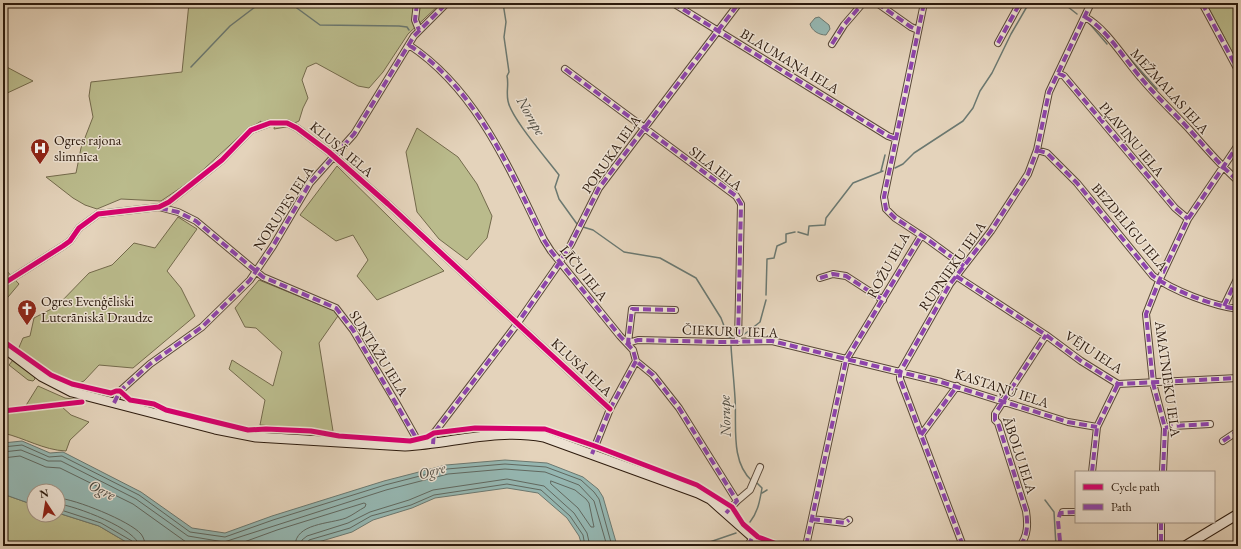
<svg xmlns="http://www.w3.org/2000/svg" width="1241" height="549" font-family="'EB Garamond',serif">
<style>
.green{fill:#babb8c;stroke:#736a4c}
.water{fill:#95b7b2;stroke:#6b7870}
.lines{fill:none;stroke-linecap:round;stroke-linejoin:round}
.shore{stroke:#606860;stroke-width:1}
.stream{stroke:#6b7870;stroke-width:1.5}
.street-casing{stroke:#5a4838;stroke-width:8}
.secondary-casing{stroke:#2c1a0d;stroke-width:11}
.street{stroke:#ede2d3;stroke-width:6}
.secondary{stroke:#ede2d3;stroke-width:9}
.quiet{stroke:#8e44ad;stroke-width:4;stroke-dasharray:8 4;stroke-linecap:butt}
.cycleway-casing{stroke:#ede2d3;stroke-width:8}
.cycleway{stroke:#d6006c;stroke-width:5}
.labels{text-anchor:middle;stroke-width:3;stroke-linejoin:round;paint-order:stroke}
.street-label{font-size:14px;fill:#2c1a0d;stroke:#ede2d3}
.poi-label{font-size:14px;fill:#2c1a0d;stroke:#ede2d3;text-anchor:start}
.water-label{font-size:15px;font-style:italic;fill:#4c493f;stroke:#ede2d3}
</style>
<rect width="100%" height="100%" fill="#e4d3bb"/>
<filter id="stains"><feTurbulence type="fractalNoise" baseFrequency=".005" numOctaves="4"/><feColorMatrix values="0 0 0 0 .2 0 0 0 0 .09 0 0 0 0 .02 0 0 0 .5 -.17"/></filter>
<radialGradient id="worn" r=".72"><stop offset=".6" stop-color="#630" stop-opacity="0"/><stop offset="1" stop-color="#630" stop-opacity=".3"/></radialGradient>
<path class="green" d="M 189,3 L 441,3 L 408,34 L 383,72 L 369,88 L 358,86 L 316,63 L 307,67 L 302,80 L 308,98 L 303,108 L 299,121 L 286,127 L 274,129 L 275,123 L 260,126 L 261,121 L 242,134 L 192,180 L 161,201 L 121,199 L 97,209 L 85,205 L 73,198 L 46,177 L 76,173 L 81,148 L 93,117 L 89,96 L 91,82 L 182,72 Z
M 1206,3 L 1238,3 L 1238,63 Z
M 3,65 L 33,81 L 3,95 Z
M 417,128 L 458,157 L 477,184 L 492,216 L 487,238 L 467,260 L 439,239 L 417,212 L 406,152 Z
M 337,166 L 444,271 L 377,300 L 357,276 L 368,260 L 353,235 L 336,241 L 300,215 Z
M 178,217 L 197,229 L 167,271 L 181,288 L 195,316 L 133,368 L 99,365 L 84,381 L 72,386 L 52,378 L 31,361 L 17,352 L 23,338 L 30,336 L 34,318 L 57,306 L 89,273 L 112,265 L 134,243 L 155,248 Z
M 3,267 L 19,284 L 3,303 Z
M 259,280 L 340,313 L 319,343 L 333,431 L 260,425 L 265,400 L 229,369 L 232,360 L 273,386 L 282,352 L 256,328 L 245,327 L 235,308 Z
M 13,360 L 34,376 L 35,379 L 33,381 L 28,380 L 9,365 Z
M 38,386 L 65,398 L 80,400 L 25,407 Z
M 62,407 L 71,415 L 89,422 L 70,440 L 66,451 C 43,450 25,438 3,433 L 3,414 Z
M 3,494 L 34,505 L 34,515 L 58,515 L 58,513 L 99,526 L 133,546 L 3,546 Z"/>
<path class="water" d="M 819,17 L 829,25 L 830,29 L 826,35 C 819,35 812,31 810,24 L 815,18 Z
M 22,441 L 50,453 L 63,452 L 141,492 L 192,528 L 225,533 L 272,516 L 384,481 L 446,465 L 505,460 L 547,463 L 583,477 L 598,489 L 603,497 L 616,542 L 616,546 L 582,546 L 579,536 L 567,518 L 538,493 L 507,488 L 435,498 L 412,508 L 373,520 L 352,532 L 305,546 L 133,546 L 99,526 L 58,513 L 58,491 L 34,491 L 34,505 L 3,494 L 3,443 Z"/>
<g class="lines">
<path class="shore" d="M 3,447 L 22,445 L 49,457 L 62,456 L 139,495 L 190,532 L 225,537 L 273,520 L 385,485 L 447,469 L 505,464 L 546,467 L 581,480 L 594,492 L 599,499 L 612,546
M 3,452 L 21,450 L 48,461 L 61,461 L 136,499 L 188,536 L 224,542 L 386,490 L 448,474 L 505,469 L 545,472 L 579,485 L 594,501 L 607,546
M 3,458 L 20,456 L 46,467 L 60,468 L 133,504 L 186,542 L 210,546
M 551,481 L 575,490 L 586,499 L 589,503 L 594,527 L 591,527 L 578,508 L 551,484 Z
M 58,498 C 75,499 130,521 141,534 C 144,538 145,542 145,546
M 58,504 C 74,505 139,530 139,546
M 58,509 L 101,523 L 132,541 L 134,546
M 233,546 L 277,530 L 364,503 L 366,504 L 365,507 C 359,510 353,515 346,518 C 330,524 295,523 295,546
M 301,546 L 302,540 L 307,536 L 348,523 L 370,512 L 409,500 L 433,490 L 507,479 L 544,486 L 574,513 L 587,533 L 590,546
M 306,546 L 309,540 L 350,528 L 371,516 L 411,505 L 434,495 L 507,484 L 541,490 L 570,516 L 583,535 L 585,546"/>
<path class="stream" d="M 290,3 L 320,25 L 399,26 L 407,27 L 409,30
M 503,3 L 506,22 L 504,37 L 509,72 L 507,76 C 509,84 506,92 508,101 C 511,118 547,159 559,175 L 555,187 L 559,199 L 577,224
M 1063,3 L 1077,14
M 1089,23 L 1107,44
M 1125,53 L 1157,89
M 191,67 L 230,26 L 255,7 L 274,3
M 895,168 L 903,164 L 914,153 L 963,121 L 973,108 L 980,91 L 992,73 L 1011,34 L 1029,3
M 881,171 L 885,155
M 583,227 L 593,230 L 624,252 L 660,258 L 696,278 L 721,318 L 729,339
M 798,232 L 808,235 L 809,226 L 825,225 L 826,218 L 853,183 L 883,171
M 766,295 L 767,259 L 774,258 L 777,246 L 786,242 L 786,234 L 795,232
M 742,336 L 760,322 L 766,300
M 728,337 L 734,338
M 731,346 C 732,363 734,381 735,398 C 737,425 730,461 752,481
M 762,493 L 767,490
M 1045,500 L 1054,512 L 1056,546
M 750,522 C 758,512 760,500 762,488 L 757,483
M 687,546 L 701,545 L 736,533"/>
<g class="street-casing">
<path id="street" d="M 417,3 L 415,20 L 419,30
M 673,3 L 888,136 L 896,139
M 877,3 L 911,27 L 918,30
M 924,3 L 884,197 L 886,209 L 895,218 L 927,239 L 964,266
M 1202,3 L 1238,70
M 1085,17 C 1106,28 1125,60 1141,78 C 1156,96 1173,112 1189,129 C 1206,148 1219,164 1238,181
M 998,43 L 1020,3
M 832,44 L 844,25 L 863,3
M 409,45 C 477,90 509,168 544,240 L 551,251 L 620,336 L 633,350 L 636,361 L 653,375 L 679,408 L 737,501 L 726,513
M 565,69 L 736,196 L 741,204 L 738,342
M 1058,73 L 1064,76 L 1175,208 L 1188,219
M 1037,150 L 1047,153 L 1077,183 L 1153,276 C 1173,291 1214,306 1238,309
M 159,207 L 178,212 L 196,221 L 263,277 L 336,308 L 353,330 L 397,404 L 415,436 L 416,446
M 956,276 L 1046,335 L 1081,361 L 1118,384 L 1238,378
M 820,278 L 833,274 L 846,276 L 883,300
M 3,284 L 63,246 L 70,241 L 79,228 L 98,214 L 159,207 L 169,202 L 222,160 L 251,130 L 270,123 L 287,123 L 297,128 L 329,152 L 388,204 L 610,409
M 1224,306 L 1238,277
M 675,310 L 632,309 L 628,343 L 638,340 L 722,342 L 772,341 L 941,382 L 1068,422 L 1097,427
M 114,403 L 120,391 L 150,364 L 202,327 L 250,280 L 273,246 L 310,183 L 354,134 L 414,36 L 447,3
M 1165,428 L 1173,426 L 1210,424
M 921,435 L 957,386
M 1223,441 L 1238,431
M 433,444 L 434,433 L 517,324 L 556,268 L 571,244 L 599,188 L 739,3
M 592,454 L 610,409 L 636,361
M 1092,472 L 1097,427 L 1118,384
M 1163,472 L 1165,428 L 1153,383 L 1146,314 L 1159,281 L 1188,219 L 1238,145
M 737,501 L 750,490 L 760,467
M 1063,512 L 1076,512
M 812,519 L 845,523 L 849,520
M 1161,522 L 1161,546
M 748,546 L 752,538
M 806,546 L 846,360 L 921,236
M 963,546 L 900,379 L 900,372 L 950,284 L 991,231 L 1028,174 L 1037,150 L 1049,92 L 1091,3
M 1020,546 C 1028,535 1028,524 1026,511 L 998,423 L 995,420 L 995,414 L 1046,335"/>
</g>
<g class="secondary-casing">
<path id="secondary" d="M 3,347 L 41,376 L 72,392 L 215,429 L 256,437 L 405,446 C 453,443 497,428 544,437 L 698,493 L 710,499 L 763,546
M 1185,546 L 1238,514"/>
</g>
<use href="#street" class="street"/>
<use href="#secondary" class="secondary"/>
<path class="quiet" d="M 417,3 L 415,20 L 419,30
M 673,3 L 888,136 L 896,139
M 877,3 L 911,27 L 918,30
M 924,3 L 884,197 L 886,209 L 895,218 L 927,239 L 964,266
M 1202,3 L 1238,70
M 1085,17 C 1106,28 1125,60 1141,78 C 1156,96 1173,112 1189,129 C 1206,148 1219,164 1238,181
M 998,43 L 1020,3
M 832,44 L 844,25 L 863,3
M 409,45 C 477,90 509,168 544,240 L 551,251 L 620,336 L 633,350 L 636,361 L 653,375 L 679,408 L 737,501 L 726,513
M 565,69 L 736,196 L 741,204 L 738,342
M 1058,73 L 1064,76 L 1175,208 L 1188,219
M 1037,150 L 1047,153 L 1077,183 L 1153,276 C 1173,291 1214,306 1238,309
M 160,208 L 178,212 L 196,221 L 263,277 L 336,308 L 353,330 L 415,436 L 417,442
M 956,276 L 1046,335 L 1081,361 L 1118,384 L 1238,378
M 820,278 L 833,274 L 846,276 L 883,300
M 1224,306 L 1238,277
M 675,310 L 632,309 L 628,343 L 638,340 L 722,342 L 772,341 L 941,382 L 1068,422 L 1097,427
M 114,403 L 120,391 L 150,364 L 202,327 L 250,280 L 273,246 L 310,183 L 354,134 L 414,36 L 447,3
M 1165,428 L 1173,426 L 1210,424
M 921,435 L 957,386
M 1223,441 L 1238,431
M 433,444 L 434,433 L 517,324 L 556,268 L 571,244 L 599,188 L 739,3
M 592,454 L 610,409 L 636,361
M 1092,472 L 1097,427 L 1118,384
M 1163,472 L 1165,428 L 1153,383 L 1146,314 L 1159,281 L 1188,219 L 1238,145
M 812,519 L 845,523 L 849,520
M 1161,522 L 1161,546
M 1060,541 L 1058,521 L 1060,513 L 1076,512
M 748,546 L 752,538
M 806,546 L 846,360 L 921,236
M 963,546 L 900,379 L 900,372 L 950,284 L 991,231 L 1028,174 L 1037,150 L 1049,92 L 1091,3
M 1020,546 C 1028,535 1028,524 1026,511 L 998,423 L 995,420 L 995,414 L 1046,335"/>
<g class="cycleway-casing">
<path id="cycleway" d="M 3,284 L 63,246 L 70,241 L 79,228 L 98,214 L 159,207 L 169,202 L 222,160 L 251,130 L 270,123 L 287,123 L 297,128 L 329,152 L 388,204 L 610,409
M 3,341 L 51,375 L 72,384 L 111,393 L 116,391 L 120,391 L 130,400 L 154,404 L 166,410 L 248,430 L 266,429 L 311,431 L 339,436 L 410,441 L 427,437 L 434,433 L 475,428 L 545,429 L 595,446 L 697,485 L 732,507 L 743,524 L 758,537 L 782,546
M 3,411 L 82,402"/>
</g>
<use href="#cycleway" class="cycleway"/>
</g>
<defs>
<g id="hospital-pin" transform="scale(1)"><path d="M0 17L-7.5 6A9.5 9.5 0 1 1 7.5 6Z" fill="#8f2418" stroke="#ede2d3"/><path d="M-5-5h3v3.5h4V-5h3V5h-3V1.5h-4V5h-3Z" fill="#fff"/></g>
<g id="church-pin" transform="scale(1)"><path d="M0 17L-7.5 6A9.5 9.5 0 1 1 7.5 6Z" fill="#8f2418" stroke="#ede2d3"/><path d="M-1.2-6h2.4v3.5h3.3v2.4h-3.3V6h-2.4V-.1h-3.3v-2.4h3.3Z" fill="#fff"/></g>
</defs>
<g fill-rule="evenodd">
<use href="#hospital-pin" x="40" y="148"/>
<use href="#church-pin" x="27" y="309"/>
</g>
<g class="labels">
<g class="street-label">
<text transform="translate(790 61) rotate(31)" y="5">BLAUMAŅA IELA</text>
<text transform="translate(1170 91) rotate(48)" y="5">MEŽMALAS IELA</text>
<text transform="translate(1132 139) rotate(50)" y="5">PĻAVIŅU IELA</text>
<text transform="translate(342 149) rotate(40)" y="5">KLUSĀ IELA</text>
<text transform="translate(611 154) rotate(-55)" y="5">PORUKA IELA</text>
<text transform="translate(716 168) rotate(38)" y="5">SILA IELA</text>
<text transform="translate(283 208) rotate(-57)" y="5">NORUPES IELA</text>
<text transform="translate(1130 227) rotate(50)" y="5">BEZDELĪGU IELA</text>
<text transform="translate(888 265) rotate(-61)" y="5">ROŽU IELA</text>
<text transform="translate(952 266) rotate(-55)" y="5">RŪPNIEKU IELA</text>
<text transform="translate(584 273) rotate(51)" y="5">LĪČU IELA</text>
<text transform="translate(730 331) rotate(2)" y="5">ČIEKURU IELA</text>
<text transform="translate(1094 352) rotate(33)" y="5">VĒJU IELA</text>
<text transform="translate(379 353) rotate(58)" y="5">SUNTAŽU IELA</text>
<text transform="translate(582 367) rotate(43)" y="5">KLUSĀ IELA</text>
<text transform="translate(1168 379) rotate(82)" y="5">AMATNIEKU IELA</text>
<text transform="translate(1002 388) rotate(18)" y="5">KASTAŅU IELA</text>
<text transform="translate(1020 455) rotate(72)" y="5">ĀBOLU IELA</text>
</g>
<g class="poi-label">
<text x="54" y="145">Ogres rajona<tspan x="54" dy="16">slimnīca</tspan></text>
<text x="41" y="306">Ogres Evenģēliski<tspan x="41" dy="16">Luterāniskā Draudze</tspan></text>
</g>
<g class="water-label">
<text transform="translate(531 116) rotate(60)" y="5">Norupe</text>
<text transform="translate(725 416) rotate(-92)" y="5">Norupe</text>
<text transform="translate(432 471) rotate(-15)" y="5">Ogre</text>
<text transform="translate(102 490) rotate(26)" y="5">Ogre</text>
</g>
</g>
<rect width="1241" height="549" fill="none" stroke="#e4d3bb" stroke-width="16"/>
<rect x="4" y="4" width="1233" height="541" fill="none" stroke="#2c1a0d" stroke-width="2"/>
<rect x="8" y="8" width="1225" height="533" fill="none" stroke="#2c1a0d"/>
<rect x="1075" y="471" width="140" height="52" fill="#ede2d3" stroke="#a09284"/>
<rect x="1083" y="484" width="20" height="6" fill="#d6006c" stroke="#a09284"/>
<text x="1111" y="491" font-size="12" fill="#2c1a0d">Cycle path</text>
<rect x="1083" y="504" width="20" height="6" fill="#8e44ad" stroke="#a09284"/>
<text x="1111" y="511" font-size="12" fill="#2c1a0d">Path</text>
<g transform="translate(46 503) rotate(348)"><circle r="19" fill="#ede2d3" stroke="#a09284"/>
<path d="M0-3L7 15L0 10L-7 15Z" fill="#8f2418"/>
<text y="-6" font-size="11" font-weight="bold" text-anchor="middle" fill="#2c1a0d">N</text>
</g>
<rect width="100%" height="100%" filter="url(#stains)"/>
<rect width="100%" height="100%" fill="url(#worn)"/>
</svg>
